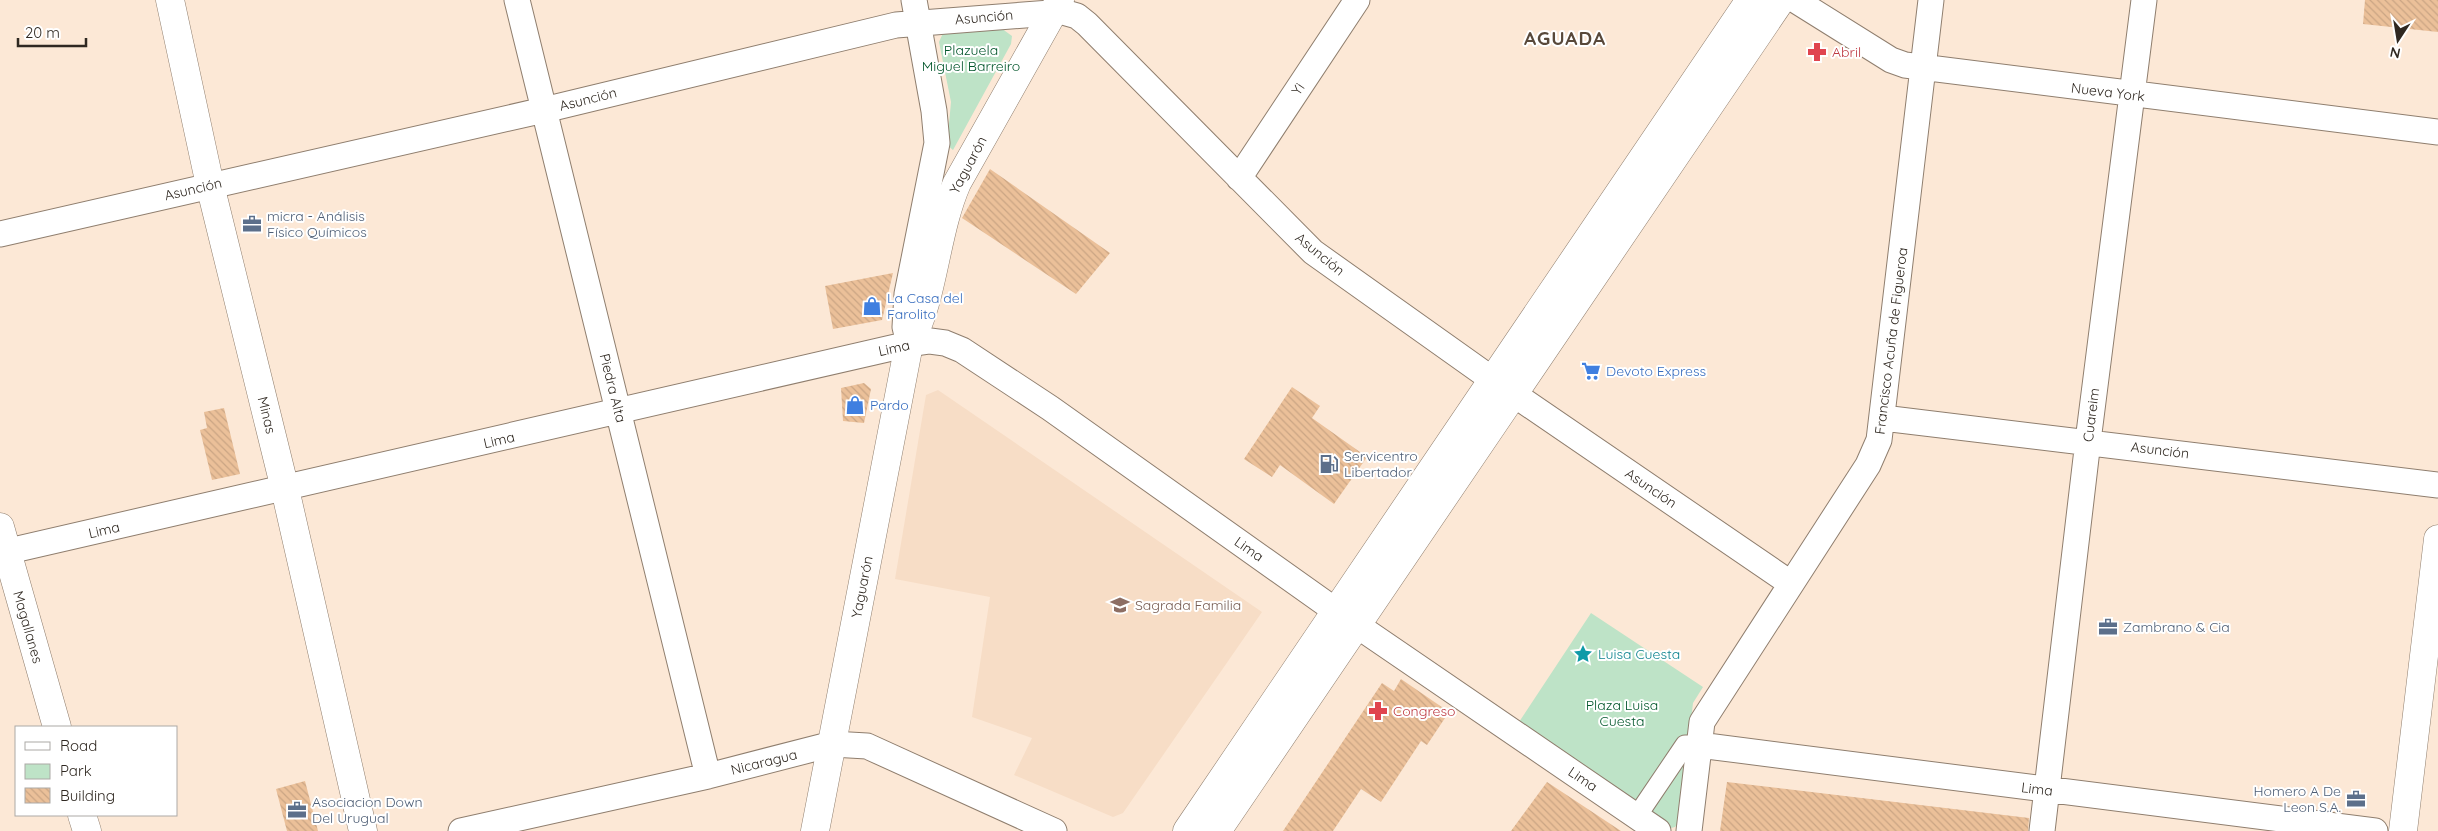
<svg xmlns="http://www.w3.org/2000/svg" width="2438" height="831" font-family="Quicksand,sans-serif">
<style>
.built{fill:#f7ddc6}
.green{fill:#bee3c7}
.building{fill:url(#building-back-hatch)}
.lines{fill:none;stroke-linecap:round;stroke-linejoin:round}
.pedestrian-casing{stroke:#8f7e6e;stroke-width:21}
.minor-casing{stroke:#8f7e6e;stroke-width:27}
.tertiary-casing{stroke:#8f7e6e;stroke-width:29}
.secondary-casing{stroke:#8f7e6e;stroke-width:29}
.pedestrian{stroke:#fff;stroke-width:19}
.minor{stroke:#fff;stroke-width:25}
.tertiary{stroke:#fff;stroke-width:28}
.secondary{stroke:#fff;stroke-width:28}
.labels{text-anchor:middle;stroke-width:4;stroke-linejoin:round;paint-order:stroke}
.street-label{font-size:14px;fill:#2f2821;stroke:#fff}
.park-label{font-size:14px;fill:#02562b;stroke:#fff}
.health-label{font-size:14px;fill:#be3a42;stroke:#fff;text-anchor:start}
.service-label{font-size:14px;fill:#4e5e75;stroke:#fff;text-anchor:start}
.shop-label{font-size:14px;fill:#366cbe;stroke:#fff;text-anchor:start}
.education-label{font-size:14px;fill:#785e54;stroke:#fff;text-anchor:start}
.culture-label{font-size:14px;fill:#0d838f;stroke:#fff;text-anchor:start}
.district-label{font-size:19px;font-weight:bold;letter-spacing:1px;fill:#58483a;stroke:#fff}
</style>
<defs>
<pattern id="building-back-hatch" width="6" height="6" patternUnits="userSpaceOnUse" patternTransform="scale(1.25)"><rect width="6" height="6" fill="#ebc099"/><path d="M-1 5l2 2M0 0l6 6M5-1l2 2" fill="none" stroke="#caa584"/></pattern>
</defs>
<rect width="100%" height="100%" fill="#fce8d6"/>
<path class="built" d="M 938,390 L 1262,612 L 1123,813 L 1113,817 L 1014,775 L 1032,738 L 972,717 L 990,597 L 895,579 L 926,395 Z"/>
<path class="green" d="M 1001,28 L 1012,36 L 1011,44 L 953,150 L 947,145 L 951,102 L 939,42 L 943,33 Z
M 1591,613 L 1703,687 L 1693,703 L 1679,823 L 1675,827 L 1671,828 L 1519,722 Z"/>
<path class="building" d="M 2365,0 L 2438,0 L 2438,32 L 2363,24 Z
M 990,169 L 1110,253 L 1076,294 L 962,218 Z
M 893,273 L 882,320 L 833,329 L 825,286 Z
M 864,383 L 871,389 L 864,423 L 843,421 L 841,388 Z
M 1292,387 L 1320,406 L 1312,418 L 1367,457 L 1334,504 L 1280,465 L 1272,477 L 1244,459 Z
M 224,408 L 240,474 L 212,480 L 200,430 L 207,428 L 204,412 Z
M 1401,679 L 1449,712 L 1427,745 L 1421,741 L 1381,802 L 1361,789 L 1333,831 L 1283,831 L 1382,683 L 1394,691 Z
M 305,781 L 318,831 L 287,831 L 276,789 Z
M 1547,782 L 1621,831 L 1511,831 Z
M 1727,782 L 2029,818 L 2028,831 L 1720,831 Z"/>
<g class="lines">
<g class="pedestrian-casing">
<path id="pedestrian" d="M 1637,816 L 1685,745 L 1699,745"/>
</g>
<g class="minor-casing">
<path id="minor" d="M 517,0 L 708,776
M 1795,0 L 1891,60 L 1905,65 L 2438,132
M 1239,178 L 1357,0
M 0,234 L 544,110 L 896,25 L 1063,12 L 1077,16 L 1087,24 L 1313,252 L 1493,380 L 1790,583
M 909,344 L 905,327 L 907,294 L 937,143 L 934,111 L 914,0
M 1883,418 L 2438,485
M 0,553 L 909,344 L 930,341 L 945,343 L 962,350 L 1050,408 L 1336,611 L 1658,831
M 1699,745 L 2375,831
M 461,831 L 708,776 L 832,744 L 867,746 L 1054,831
M 1689,831 L 1702,722 L 1868,465 L 1879,440 L 1931,0
M 2042,831 L 2088,441 L 2144,0"/>
</g>
<g class="tertiary-casing">
<path id="tertiary" d="M 170,0 L 210,185 L 285,489 L 363,831
M 0,527 L 57,727
M 82,815 L 87,831
M 815,831 L 909,344 C 934,299 935,233 957,183 L 1060,0
M 2403,831 L 2438,539"/>
</g>
<g class="secondary-casing">
<path id="secondary" d="M 1187,831 L 1750,0
M 1217,831 L 1781,0"/>
</g>
<use href="#pedestrian" class="pedestrian"/>
<use href="#minor" class="minor"/>
<use href="#tertiary" class="tertiary"/>
<use href="#secondary" class="secondary"/>
</g>
<defs>
<g id="pharmacy-bare" transform="scale(1.5)"><path d="M-2-6h4v4h4v4h-4v4h-4v-4h-4v-4h4Z" fill="#e0444e" stroke="#fff" stroke-width="2.5" paint-order="stroke"/></g>
<g id="office-bare" transform="scale(1.5)"><path d="M-6-3h4V-5.5h4V-3h4V5H-6ZM-1-4.5V-3h2v-1.5ZM-6 0V1H6V0Z" fill="#5c6f8a" stroke="#fff" stroke-width="2.5" paint-order="stroke"/></g>
<g id="shop-bare" transform="scale(1.5)"><path d="M-5-2.5h2.3a2.7 3.5 0 0 1 5.4 0H5L5.5 6h-11ZM-1.5-2.5h3a1.5 2.3 0 0 0-3 0Z" fill="#3f7fe0" stroke="#fff" stroke-width="2.5" paint-order="stroke"/></g>
<g id="supermarket-bare" transform="scale(1.5)"><path d="M-6-5.5h2.5l.6 2H6L4.5 2H-2.5L-4.4-4H-6ZM-1.5 3.2a1.3 1.3 0 1 0 .1 0ZM3 3.2a1.3 1.3 0 1 0 .1 0Z" fill="#3f7fe0" stroke="#fff" stroke-width="2.5" paint-order="stroke"/></g>
<g id="fuel-bare" transform="scale(1.5)"><path d="M-5.5-6h7V0h2V4h1.3V-2.5L3-4.5l.8-.8L6-3V5H2.5V1h-1V6h-7ZM-4.2-4.7v3.2H.2V-4.7Z" fill="#5c6f8a" stroke="#fff" stroke-width="2.5" paint-order="stroke"/></g>
<g id="school-bare" transform="scale(1.5)"><path d="M0-5L7-2L0 1L-7-2ZM-4 1L0 2.5L4 1V4Q0 6-4 4Z" fill="#8d6e63" stroke="#fff" stroke-width="2.5" paint-order="stroke"/></g>
<g id="sight-bare" transform="scale(1.5)"><path d="M0-6L1.8-2.2L6-1.7L2.9 1.2L3.7 5.4L0 3.3L-3.7 5.4L-2.9 1.2L-6-1.7L-1.8-2.2Z" fill="#0f9aa8" stroke="#fff" stroke-width="2.5" paint-order="stroke"/></g>
</defs>
<g fill-rule="evenodd">
<use href="#pharmacy-bare" x="1817" y="52"/>
<use href="#office-bare" x="252" y="224"/>
<use href="#shop-bare" x="872" y="306"/>
<use href="#supermarket-bare" x="1591" y="371"/>
<use href="#shop-bare" x="855" y="405"/>
<use href="#fuel-bare" x="1329" y="464"/>
<use href="#school-bare" x="1120" y="605"/>
<use href="#office-bare" x="2108" y="627"/>
<use href="#sight-bare" x="1583" y="654"/>
<use href="#pharmacy-bare" x="1378" y="711"/>
<use href="#office-bare" x="2356" y="799"/>
<use href="#office-bare" x="297" y="810"/>
</g>
<g class="labels">
<g class="street-label">
<text transform="translate(984 17) rotate(-5)" y="5">Asunción</text>
<text transform="translate(1298 89) rotate(-56)" y="5">Yi</text>
<text transform="translate(2108 92) rotate(7)" y="5">Nueva York</text>
<text transform="translate(588 99) rotate(-14)" y="5">Asunción</text>
<text transform="translate(968 165) rotate(-62)" y="5">Yaguarón</text>
<text transform="translate(193 189) rotate(-13)" y="5">Asunción</text>
<text transform="translate(1320 254) rotate(39)" y="5">Asunción</text>
<text transform="translate(1891 341) rotate(-83)" y="5">Francisco Acuña de Figueroa</text>
<text transform="translate(894 348) rotate(-12)" y="5">Lima</text>
<text transform="translate(613 388) rotate(76)" y="5">Piedra Alta</text>
<text transform="translate(267 415) rotate(76)" y="5">Minas</text>
<text transform="translate(2091 415) rotate(-83)" y="5">Cuareim</text>
<text transform="translate(499 440) rotate(-13)" y="5">Lima</text>
<text transform="translate(2160 450) rotate(7)" y="5">Asunción</text>
<text transform="translate(1651 488) rotate(34)" y="5">Asunción</text>
<text transform="translate(104 530) rotate(-13)" y="5">Lima</text>
<text transform="translate(1249 549) rotate(35)" y="5">Lima</text>
<text transform="translate(862 587) rotate(-79)" y="5">Yaguarón</text>
<text transform="translate(28 627) rotate(74)" y="5">Magallanes</text>
<text transform="translate(764 762) rotate(-14)" y="5">Nicaragua</text>
<text transform="translate(1583 779) rotate(34)" y="5">Lima</text>
<text transform="translate(2037 789) rotate(7)" y="5">Lima</text>
</g>
<g class="park-label">
<text x="971" y="55">Plazuela<tspan x="971" dy="16">Miguel Barreiro</tspan></text>
<text x="1622" y="710">Plaza Luisa<tspan x="1622" dy="16">Cuesta</tspan></text>
</g>
<g class="health-label">
<text x="1832" y="57">Abril</text>
<text x="1393" y="716">Congreso</text>
</g>
<g class="service-label">
<text x="267" y="221">micra - Análisis<tspan x="267" dy="16">Físico Químicos</tspan></text>
<text x="1344" y="461">Servicentro<tspan x="1344" dy="16">Libertador</tspan></text>
<text x="2123" y="632">Zambrano &amp; Cia</text>
<text x="2341" y="796" text-anchor="end">Homero A De<tspan x="2341" dy="16">Leon S.A.</tspan></text>
<text x="312" y="807">Asociacion Down<tspan x="312" dy="16">Del Urugual</tspan></text>
</g>
<g class="shop-label">
<text x="887" y="303">La Casa del<tspan x="887" dy="16">Farolito</tspan></text>
<text x="1606" y="376">Devoto Express</text>
<text x="870" y="410">Pardo</text>
</g>
<g class="education-label">
<text x="1135" y="610">Sagrada Familia</text>
</g>
<g class="culture-label">
<text x="1598" y="659">Luisa Cuesta</text>
</g>
<g class="district-label">
<text x="1565" y="45">AGUADA</text>
</g>
</g>
<rect x="15" y="726" width="162" height="90" fill="#ffffff" stroke="#aca9a6"/>
<rect x="25" y="742" width="25" height="8" fill="#ffffff" stroke="#aca9a6"/>
<text x="60" y="751" font-size="15" fill="#2f2821">Road</text>
<rect x="25" y="764" width="25" height="15" fill="#bee3c7" stroke="#aca9a6"/>
<text x="60" y="776" font-size="15" fill="#2f2821">Park</text>
<rect x="25" y="788" width="25" height="15" fill="url(#building-back-hatch)" stroke="#aca9a6"/>
<text x="60" y="801" font-size="15" fill="#2f2821">Building</text>
<g transform="translate(2398 40) rotate(192)" stroke="#ffffff" stroke-width="4" paint-order="stroke">
<path d="M0-4L9 19L0 12L-9 19Z" fill="#2f2821"/>
<text y="-8" font-size="14" font-weight="bold" text-anchor="middle" fill="#2f2821">N</text>
</g>
<path d="M18 38v8h68v-8" fill="none" stroke="#2f2821" stroke-width="2.5"/>
<text x="25" y="38" font-size="15" fill="#2f2821" stroke="#ffffff" stroke-width="4" paint-order="stroke">20 m</text>
</svg>
